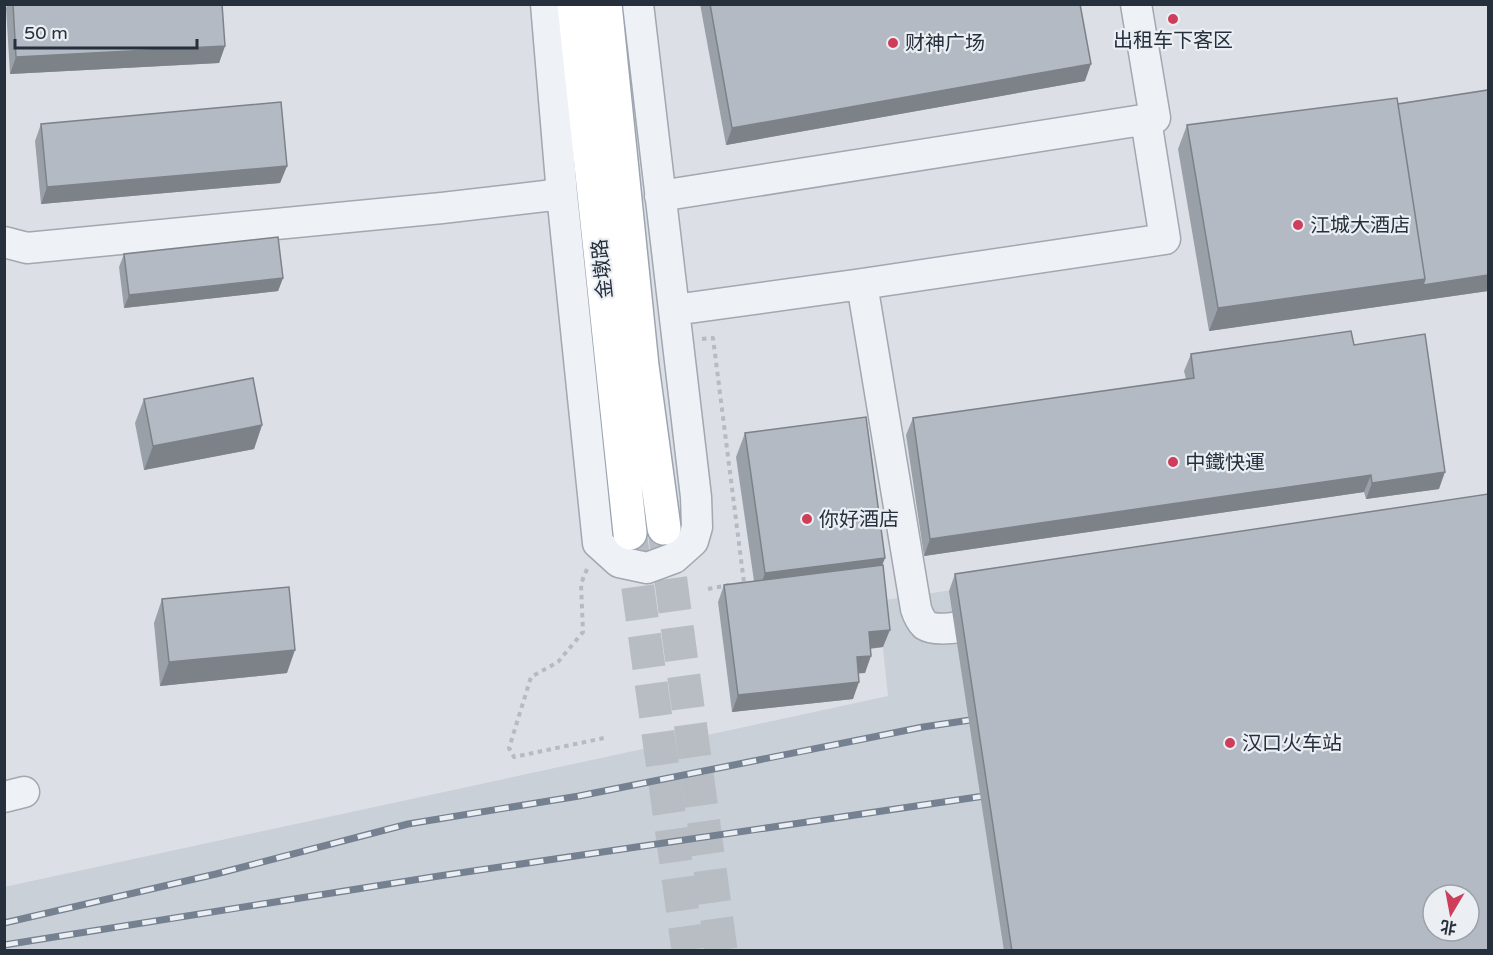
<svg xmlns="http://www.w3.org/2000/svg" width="1493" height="955" font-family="'Varela Round','Noto Sans SC',sans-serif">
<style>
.built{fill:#cad0d8;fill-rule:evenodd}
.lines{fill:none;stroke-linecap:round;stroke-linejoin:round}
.major-tunnel{stroke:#b8bdc4;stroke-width:33;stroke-dasharray:33 16;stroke-linecap:butt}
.minor-casing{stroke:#a2a7b0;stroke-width:33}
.major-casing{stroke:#9ba5b2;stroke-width:36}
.path{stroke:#b6bbc1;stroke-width:4;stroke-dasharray:4.5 4.5;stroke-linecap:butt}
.minor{stroke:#eef1f5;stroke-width:30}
.major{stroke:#fff;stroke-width:33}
.rail-casing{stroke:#758190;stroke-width:7}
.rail{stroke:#ebeff4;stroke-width:4.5;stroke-dasharray:14;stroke-linecap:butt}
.wall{fill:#9aa0a8}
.shaded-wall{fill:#7d8288}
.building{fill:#b3bac3;stroke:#7d8288;stroke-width:1.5;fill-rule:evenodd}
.poi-dot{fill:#ce3e5b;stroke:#ebeff4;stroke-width:2}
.labels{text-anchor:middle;stroke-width:4.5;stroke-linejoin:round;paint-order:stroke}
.poi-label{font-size:20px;fill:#262f3c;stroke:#ebeff4;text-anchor:start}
.street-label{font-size:20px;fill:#262f3c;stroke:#ebeff4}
</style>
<rect width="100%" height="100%" fill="#dce0e6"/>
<path class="built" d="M 1488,511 L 1488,950 L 5,950 L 4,887 L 888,696 L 878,601 ZM 1433,895 L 1469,895 L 1469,931 L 1433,931 Z"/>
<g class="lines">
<path class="major-tunnel" d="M 664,530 L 721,950
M 631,538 L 688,950"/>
<g class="minor-casing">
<path id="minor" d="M 546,4 L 562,194 L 598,543 L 619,562 L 647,568 L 674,558 L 693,541 L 697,527 L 696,497 L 638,4
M 660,196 L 1155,118 L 1136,4
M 4,242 L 27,248 L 442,208 L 562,194
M 862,284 L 916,609 C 918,615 920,620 925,625 C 939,634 980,623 996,621
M 674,310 L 862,284 L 1165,239 L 1146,120
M 4,797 L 24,792"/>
</g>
<g class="major-casing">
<path id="major" d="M 574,4 L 630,533
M 605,4 L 642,366 L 664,528"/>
</g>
<path class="path" d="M 702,339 L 713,338 L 744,583 L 739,584
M 587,569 L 581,584 L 583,632 L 558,662 L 531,677 L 509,748 L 514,757 L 604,738
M 708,589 L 729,585"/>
<use href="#minor" class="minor"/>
<use href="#major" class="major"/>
<g class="rail-casing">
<path id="rail" d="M 4,923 L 216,874 L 408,824 L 579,796 L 923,727 L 984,718
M 4,945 L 439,876 L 998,794"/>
</g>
<use href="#rail" class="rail"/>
</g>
<path class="wall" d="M 8,4 L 222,4 L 225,46 L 219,63 L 10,74 L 6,8 Z
M 700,4 L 1080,4 L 1085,81 L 726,145 Z
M 1488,90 L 1488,291 L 1209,331 L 1178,149 L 1187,125 L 1398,104 Z
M 41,124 L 287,166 L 280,183 L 41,204 L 35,141 Z
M 124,254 L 283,278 L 278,291 L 124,308 L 119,267 Z
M 1354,345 L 1439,489 L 1366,499 L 1364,492 L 924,556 L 906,435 L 913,418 L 1186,379 L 1184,371 L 1191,354 Z
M 144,399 L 262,425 L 254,449 L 144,470 L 135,423 Z
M 745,433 L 883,565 L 883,647 L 870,649 L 865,673 L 858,673 L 853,699 L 732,712 L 718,602 L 724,585 L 754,581 L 736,457 Z
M 955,574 L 1488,951 L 1004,951 L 949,591 Z
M 162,599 L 287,673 L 160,686 L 154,623 Z"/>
<path class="shaded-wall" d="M 225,46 L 219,63 L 10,74 L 16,57 Z
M 1091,64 L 1085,81 L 726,145 L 732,128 Z
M 287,166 L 280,183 L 41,204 L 47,187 Z
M 1488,275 L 1488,291 L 1209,331 L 1218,308 L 1425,279 Z
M 283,278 L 278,291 L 124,308 L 129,295 Z
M 262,425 L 254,449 L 144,470 L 153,446 Z
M 1445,472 L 1439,489 L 1366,499 L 1372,483 Z
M 1371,475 L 1364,492 L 924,556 L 930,539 Z
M 885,558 L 876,582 L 757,597 L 765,573 Z
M 890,630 L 883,647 L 863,649 L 869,632 Z
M 295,650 L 287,673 L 160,686 L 169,662 Z
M 871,656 L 865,673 L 851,674 L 857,657 Z
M 859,682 L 853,699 L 732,712 L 738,695 Z"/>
<path class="building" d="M 13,4 L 222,4 L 225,46 L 16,57 Z
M 710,4 L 1080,4 L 1091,64 L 732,128 Z
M 1488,90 L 1488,275 L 1423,285 L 1425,279 L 1398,104 Z
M 1397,98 L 1425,279 L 1218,308 L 1187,125 Z
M 281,102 L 287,166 L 47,187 L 41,124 Z
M 278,237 L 283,278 L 129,295 L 124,254 Z
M 1351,331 L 1354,345 L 1425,334 L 1445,472 L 1372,483 L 1371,475 L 930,539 L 913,418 L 1194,378 L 1191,354 Z
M 253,378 L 262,425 L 153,446 L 144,399 Z
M 866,417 L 885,558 L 765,573 L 745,433 Z
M 1488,494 L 1488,951 L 1012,951 L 955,574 ZM 1433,895 L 1469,895 L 1469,931 L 1433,931 Z
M 883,565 L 890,630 L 869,632 L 871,656 L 857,657 L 859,682 L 738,695 L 724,585 Z
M 289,587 L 295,650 L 169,662 L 162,599 Z"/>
<g class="poi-dot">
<circle cx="1173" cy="19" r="6"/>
<circle cx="893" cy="43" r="6"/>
<circle cx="1298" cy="225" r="6"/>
<circle cx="1173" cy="462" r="6"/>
<circle cx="807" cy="519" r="6"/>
<circle cx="1230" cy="743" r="6"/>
</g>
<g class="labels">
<g class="poi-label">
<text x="1173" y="47" text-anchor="middle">出租车下客区</text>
<text x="905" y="50">财神广场</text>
<text x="1310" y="232">江城大酒店</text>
<text x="1185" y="469">中鐵快運</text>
<text x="819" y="526">你好酒店</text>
<text x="1242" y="750">汉口火车站</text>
</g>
<g class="street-label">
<text transform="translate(602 269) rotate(-96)" y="7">金墩路</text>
</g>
</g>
<rect width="1493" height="955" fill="none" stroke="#262f3c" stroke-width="12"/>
<g transform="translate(1451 913) rotate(190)"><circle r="28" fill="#ebeff4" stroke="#9ca2aa" stroke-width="1.5"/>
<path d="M0-4.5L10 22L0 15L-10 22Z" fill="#ce3e5b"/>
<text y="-9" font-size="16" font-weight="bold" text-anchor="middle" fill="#262f3c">北</text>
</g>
<path d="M15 39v9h182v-9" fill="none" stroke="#262f3c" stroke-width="3"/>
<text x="24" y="39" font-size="18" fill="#262f3c" stroke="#ebeff4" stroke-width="4.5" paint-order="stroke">50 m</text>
</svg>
